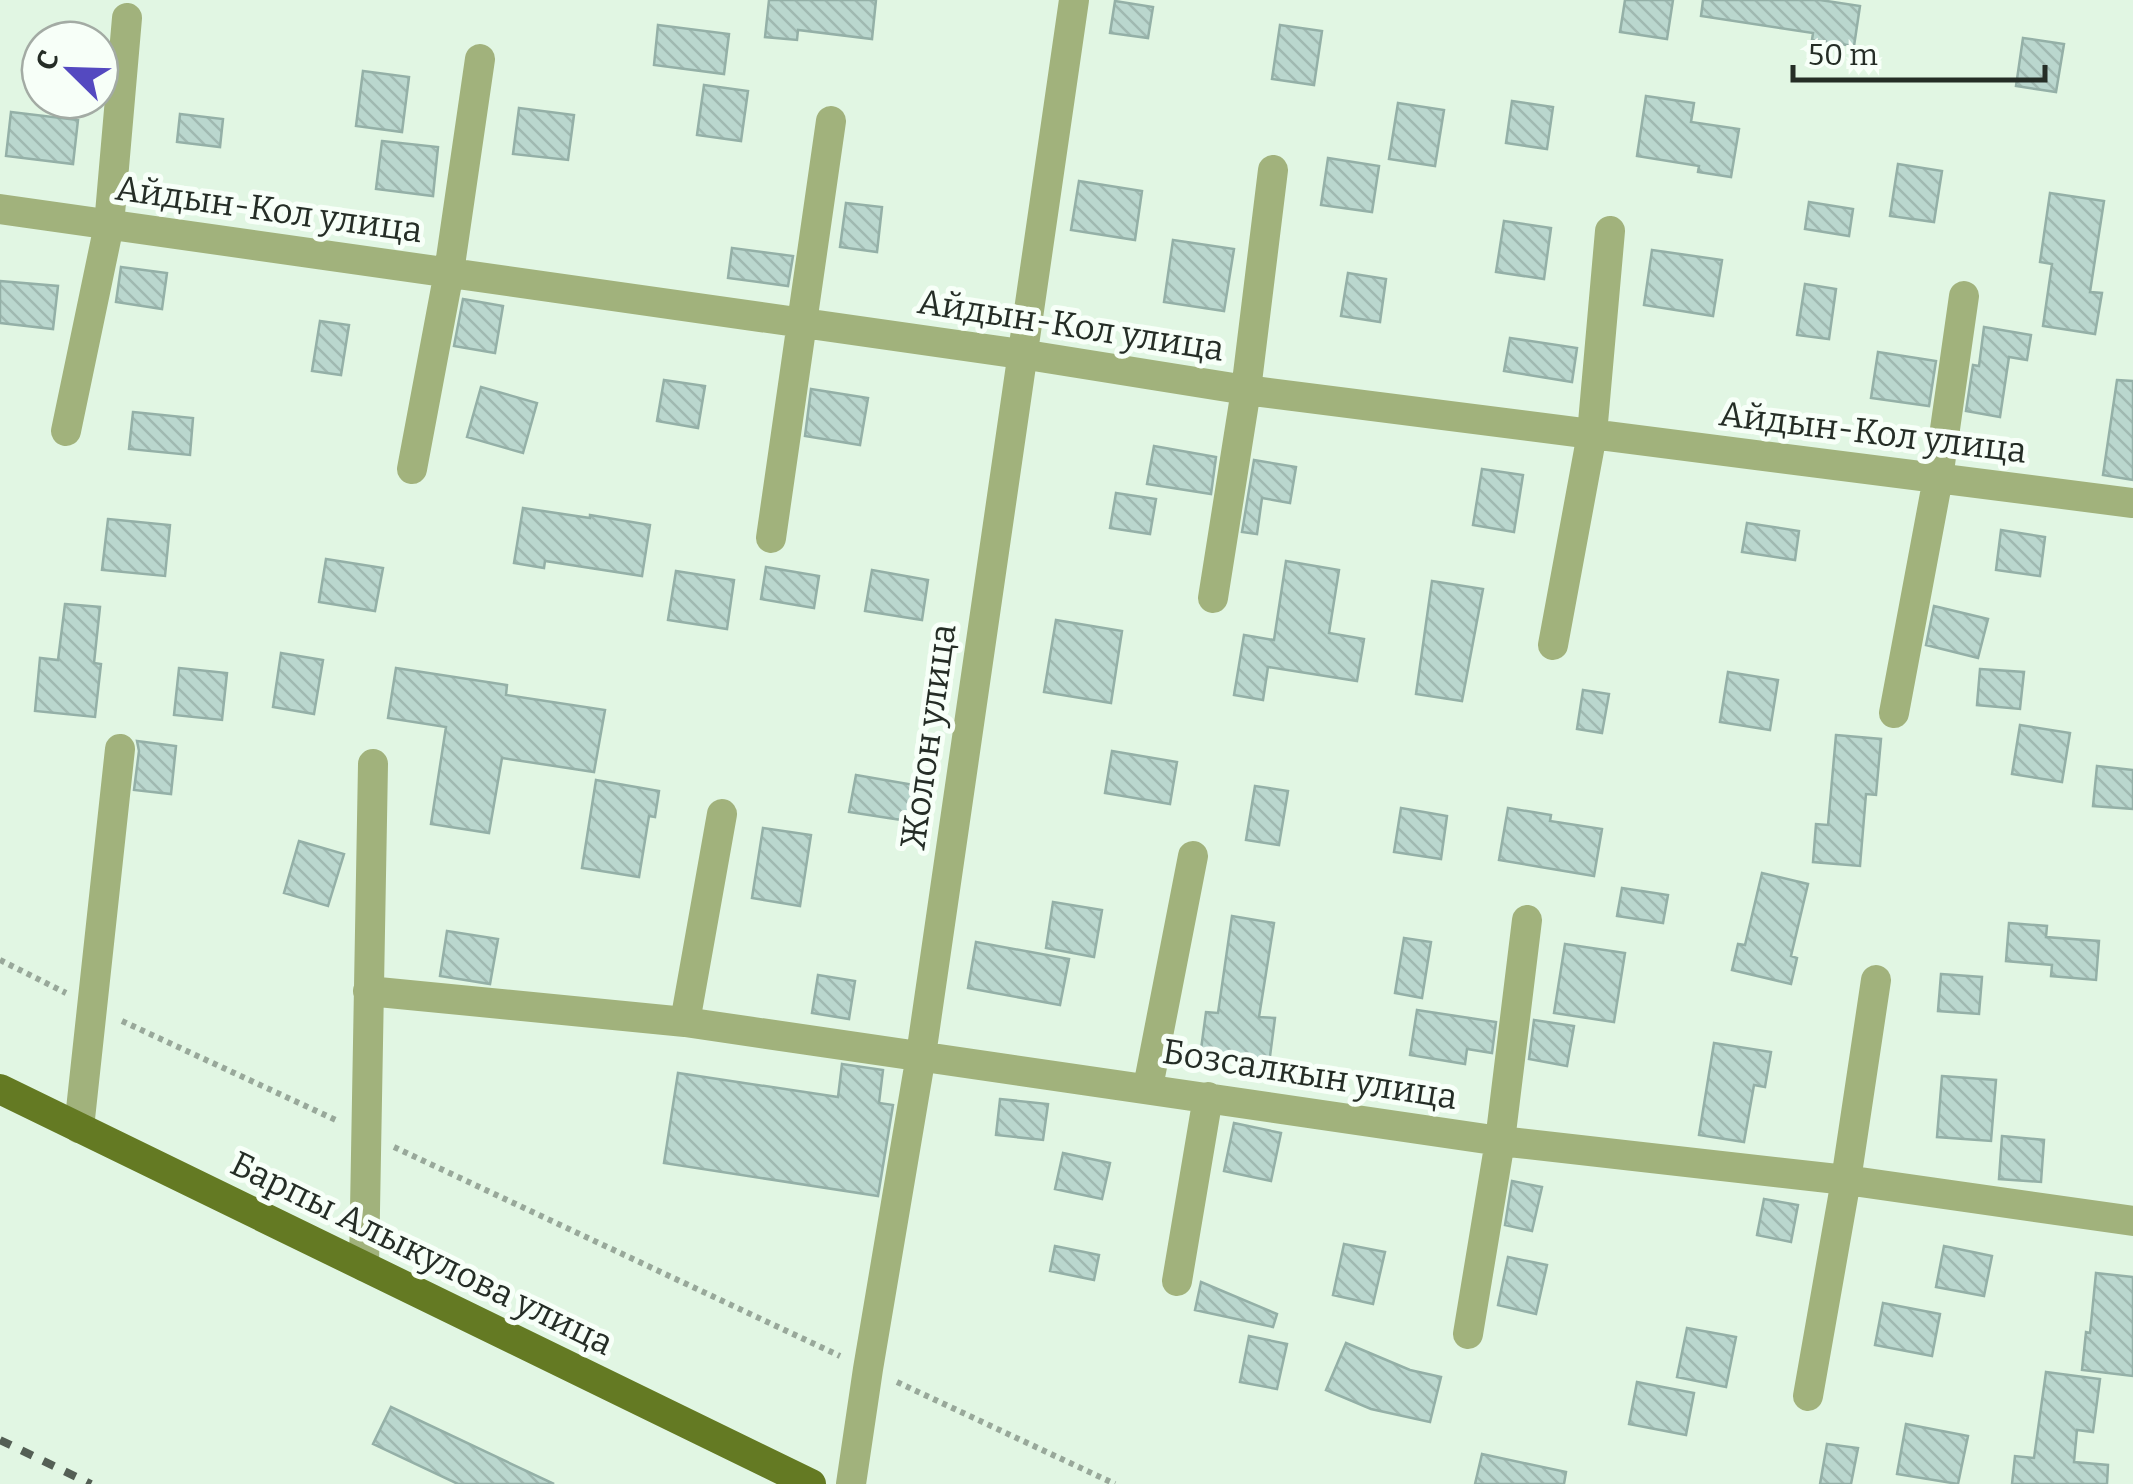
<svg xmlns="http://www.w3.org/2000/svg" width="2133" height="1484" font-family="Bitter,serif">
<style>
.building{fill:url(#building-back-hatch);stroke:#94b0a7;stroke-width:2.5}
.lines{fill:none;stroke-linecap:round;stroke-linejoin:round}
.path{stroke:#98a89a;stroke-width:6;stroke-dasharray:5 5;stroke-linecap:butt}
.street{stroke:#a1b27c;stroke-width:30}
.primary{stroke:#647a23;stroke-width:30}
.rail{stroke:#545f55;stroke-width:8;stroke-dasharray:12 12;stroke-linecap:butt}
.labels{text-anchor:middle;stroke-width:10;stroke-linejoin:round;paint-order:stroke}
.street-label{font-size:35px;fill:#252d26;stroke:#f7fff8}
</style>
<defs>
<pattern id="building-back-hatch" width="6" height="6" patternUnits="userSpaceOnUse" patternTransform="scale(2.5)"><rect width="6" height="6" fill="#bad7ce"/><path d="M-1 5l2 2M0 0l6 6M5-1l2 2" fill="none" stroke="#a0b9b1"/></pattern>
</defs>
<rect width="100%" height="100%" fill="#e1f6e3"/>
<path class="building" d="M 769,0 L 876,0 L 872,39 L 798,30 L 797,40 L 765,37 Z
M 1625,0 L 1673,0 L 1667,39 L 1620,32 Z
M 1703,0 L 1820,0 L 1860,6 L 1854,46 L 1812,40 L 1813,33 L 1701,16 Z
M 1115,1 L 1153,7 L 1148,38 L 1110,33 Z
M 658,25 L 729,34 L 724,74 L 654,65 Z
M 1280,25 L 1322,31 L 1314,85 L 1272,79 Z
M 2023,38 L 2064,44 L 2056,92 L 2016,86 Z
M 363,71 L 409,77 L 402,132 L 356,126 Z
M 704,85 L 748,91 L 741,141 L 697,135 Z
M 1646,96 L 1694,103 L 1691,122 L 1739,129 L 1731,177 L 1698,172 L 1699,166 L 1637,156 Z
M 1512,101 L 1553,107 L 1547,149 L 1506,143 Z
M 1398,103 L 1444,110 L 1435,166 L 1389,159 Z
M 519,108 L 574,115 L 568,160 L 513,154 Z
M 11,112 L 78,120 L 73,164 L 6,156 Z
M 180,114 L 223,119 L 220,147 L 177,142 Z
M 382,141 L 438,147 L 433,196 L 376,189 Z
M 1328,158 L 1379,166 L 1372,212 L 1321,205 Z
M 1898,164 L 1942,171 L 1934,222 L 1890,216 Z
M 1079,181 L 1142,191 L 1135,240 L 1071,230 Z
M 2050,193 L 2104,201 L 2090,292 L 2102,293 L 2095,334 L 2043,326 L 2052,264 L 2040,262 Z
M 1809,202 L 1853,209 L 1849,236 L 1805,229 Z
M 846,203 L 882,207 L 877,252 L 840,247 Z
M 1504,221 L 1551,228 L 1544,279 L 1496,272 Z
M 1173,240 L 1234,249 L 1224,311 L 1164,302 Z
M 732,248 L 793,256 L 788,286 L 728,278 Z
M 1652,250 L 1722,260 L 1713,316 L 1644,305 Z
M 121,267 L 167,273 L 162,309 L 116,302 Z
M 1348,273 L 1386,279 L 1380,322 L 1341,316 Z
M 0,281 L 58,286 L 53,329 L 0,323 Z
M 1805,284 L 1836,289 L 1829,339 L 1797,335 Z
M 463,299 L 503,306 L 495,353 L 454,346 Z
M 320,321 L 349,325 L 341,375 L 312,371 Z
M 1984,327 L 2031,335 L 2027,360 L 2009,357 L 2000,417 L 1966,411 L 1973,365 L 1979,366 Z
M 1510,338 L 1577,348 L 1572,382 L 1504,371 Z
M 1878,352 L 1936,361 L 1929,406 L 1871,398 Z
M 664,380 L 705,386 L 698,428 L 657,421 Z
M 2117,380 L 2133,381 L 2133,480 L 2103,475 Z
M 481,387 L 537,403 L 523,453 L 467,437 Z
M 811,389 L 868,398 L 860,445 L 805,436 Z
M 133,412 L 193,418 L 190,455 L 129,449 Z
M 1154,446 L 1216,457 L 1211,494 L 1147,484 Z
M 1254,460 L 1296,467 L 1290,503 L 1262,498 L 1257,534 L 1242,532 Z
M 1482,469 L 1523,475 L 1514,532 L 1473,525 Z
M 1116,493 L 1156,499 L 1150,534 L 1110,528 Z
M 523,508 L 590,518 L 590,515 L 650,525 L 642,576 L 545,561 L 544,568 L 514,563 Z
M 108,519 L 170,525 L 165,576 L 102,570 Z
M 1747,523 L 1799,531 L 1795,560 L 1742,552 Z
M 2001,530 L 2045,537 L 2040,576 L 1996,570 Z
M 326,559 L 383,568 L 375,611 L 319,602 Z
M 1286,561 L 1339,570 L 1329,633 L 1364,639 L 1357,681 L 1268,667 L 1263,700 L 1234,695 L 1244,635 L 1274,640 Z
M 766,567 L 819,576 L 814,608 L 761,599 Z
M 872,570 L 928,580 L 922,620 L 865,611 Z
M 676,571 L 734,580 L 727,629 L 668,620 Z
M 1432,581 L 1483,589 L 1462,701 L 1416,694 Z
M 65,604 L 100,607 L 94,663 L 101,664 L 95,717 L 35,711 L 40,658 L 58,660 Z
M 1934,606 L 1988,619 L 1978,658 L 1926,645 Z
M 1056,620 L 1122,631 L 1111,703 L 1044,692 Z
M 281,653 L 323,660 L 314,714 L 273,707 Z
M 179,668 L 227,673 L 222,720 L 174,715 Z
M 396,668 L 507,685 L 506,695 L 605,710 L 594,772 L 502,758 L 489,833 L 431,824 L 446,727 L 388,718 Z
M 1980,669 L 2024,672 L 2020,709 L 1977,705 Z
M 1728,672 L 1778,680 L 1770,730 L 1720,722 Z
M 1583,690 L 1609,694 L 1602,733 L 1577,729 Z
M 2020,725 L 2070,733 L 2062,782 L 2012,774 Z
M 1836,735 L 1881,739 L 1876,795 L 1866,794 L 1860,866 L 1813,862 L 1816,824 L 1828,825 Z
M 137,741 L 176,746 L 171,794 L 134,790 L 139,751 Z
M 1112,751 L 1177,762 L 1170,804 L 1105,793 Z
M 2097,766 L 2133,770 L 2133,809 L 2093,806 Z
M 856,775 L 914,785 L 908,821 L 849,812 Z
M 596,780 L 659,791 L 655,817 L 649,816 L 639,877 L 582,868 Z
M 1255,786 L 1288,791 L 1279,845 L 1246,840 Z
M 1401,808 L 1447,816 L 1441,859 L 1394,852 Z
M 1508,808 L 1551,815 L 1550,821 L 1602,829 L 1594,876 L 1499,860 Z
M 763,828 L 811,835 L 800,906 L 752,898 Z
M 299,841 L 344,854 L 328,906 L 284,893 Z
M 1762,873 L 1808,884 L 1791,956 L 1797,958 L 1791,984 L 1732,970 L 1738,944 L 1745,945 Z
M 1622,888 L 1668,895 L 1663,923 L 1617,916 Z
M 1053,902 L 1102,910 L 1094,957 L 1046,948 Z
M 1232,916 L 1274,923 L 1259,1017 L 1275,1018 L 1269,1064 L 1200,1057 L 1206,1012 L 1218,1013 Z
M 2009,923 L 2047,926 L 2046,937 L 2099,941 L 2096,980 L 2051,976 L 2052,965 L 2006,961 Z
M 447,931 L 498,939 L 490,984 L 440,976 Z
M 1404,938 L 1431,942 L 1422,998 L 1395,993 Z
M 976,942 L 1069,959 L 1060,1005 L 968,988 Z
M 1565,944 L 1625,953 L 1614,1022 L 1554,1013 Z
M 1941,974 L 1982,977 L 1979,1014 L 1938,1011 Z
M 818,975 L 855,981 L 849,1019 L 812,1013 Z
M 1417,1010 L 1496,1022 L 1492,1053 L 1467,1049 L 1465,1064 L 1410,1055 Z
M 1534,1020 L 1574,1026 L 1567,1066 L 1529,1059 Z
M 1714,1043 L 1771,1052 L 1765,1087 L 1754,1085 L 1744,1142 L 1699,1135 Z
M 842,1064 L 883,1070 L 879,1103 L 893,1105 L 878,1196 L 664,1163 L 678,1073 L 838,1097 Z
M 1942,1076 L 1996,1080 L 1991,1141 L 1937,1137 Z
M 1000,1099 L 1048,1104 L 1043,1140 L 996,1135 Z
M 1234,1123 L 1281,1133 L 1271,1181 L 1224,1171 Z
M 2002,1136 L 2044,1140 L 2041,1182 L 1999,1179 Z
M 1063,1153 L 1110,1163 L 1102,1199 L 1055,1189 Z
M 1512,1181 L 1542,1187 L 1532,1231 L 1505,1225 Z
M 1764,1199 L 1798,1205 L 1791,1242 L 1757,1235 Z
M 1344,1244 L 1385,1252 L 1373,1304 L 1333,1295 Z
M 1055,1246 L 1099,1255 L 1094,1280 L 1050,1271 Z
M 1944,1246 L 1992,1256 L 1984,1296 L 1936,1287 Z
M 1508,1257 L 1547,1265 L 1536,1314 L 1498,1305 Z
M 2096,1273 L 2133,1277 L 2133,1376 L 2082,1370 L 2086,1332 L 2090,1333 Z
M 1201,1282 L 1277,1314 L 1273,1327 L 1195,1310 Z
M 1883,1303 L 1940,1314 L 1932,1356 L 1875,1345 Z
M 1687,1328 L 1736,1337 L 1726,1387 L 1677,1377 Z
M 1249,1336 L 1287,1344 L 1277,1389 L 1240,1382 Z
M 1346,1343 L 1410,1370 L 1441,1377 L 1430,1422 L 1371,1409 L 1326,1390 Z
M 2046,1372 L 2100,1379 L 2093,1432 L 2077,1430 L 2074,1462 L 2108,1465 L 2107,1484 L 2012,1484 L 2015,1456 L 2034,1458 Z
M 1637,1382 L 1694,1393 L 1686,1435 L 1629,1424 Z
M 391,1407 L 554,1484 L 458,1484 L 373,1444 Z
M 1906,1424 L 1968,1436 L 1958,1484 L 1897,1474 Z
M 1827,1444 L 1858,1448 L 1851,1484 L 1820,1484 Z
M 1482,1454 L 1566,1472 L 1564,1484 L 1475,1484 Z"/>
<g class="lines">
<path class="path" d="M 0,960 L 66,993
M 122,1021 L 338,1121
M 394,1147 L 840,1356
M 897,1382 L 1115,1484"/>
<path class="street" d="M 0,209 L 1021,354 L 1246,390 L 2133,503
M 66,431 L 109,225 L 127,18
M 412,469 L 449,272 L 480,59
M 771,538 L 831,121
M 1213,598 L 1246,390 L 1273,170
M 1553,645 L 1592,434 L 1610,231
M 1894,713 L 1938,478 L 1964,296
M 722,814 L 685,1022 L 1500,1141 L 1846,1180 L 2133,1221
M 368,991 L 685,1022
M 1148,1087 L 1193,856
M 79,1128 L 120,749
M 364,1266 L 373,764
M 1177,1281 L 1208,1097
M 1468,1334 L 1500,1141 L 1527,920
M 1808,1396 L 1846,1180 L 1876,980
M 851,1484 L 868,1369 L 921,1055 L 1074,0"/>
<path class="primary" d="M 0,1089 L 811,1484"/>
<path class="rail" d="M 0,1440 L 91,1484"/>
</g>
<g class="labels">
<g class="street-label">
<text transform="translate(269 209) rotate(8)" y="12">Айдын-Кол улица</text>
<text transform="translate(1071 325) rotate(9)" y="12">Айдын-Кол улица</text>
<text transform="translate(1873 432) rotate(7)" y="12">Айдын-Кол улица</text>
<text transform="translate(928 737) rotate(-82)" y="12">Жолон улица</text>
<text transform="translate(1310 1074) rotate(9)" y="12">Бозсалкын улица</text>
<text transform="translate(422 1253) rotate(26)" y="12">Барпы Алыкулова улица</text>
</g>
</g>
<g transform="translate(70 70) rotate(293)"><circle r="48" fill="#f7fff8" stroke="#a3aba4" stroke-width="2.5"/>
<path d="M0-8L18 38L0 25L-18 38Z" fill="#5449c0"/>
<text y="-15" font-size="28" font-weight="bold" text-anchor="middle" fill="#252d26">С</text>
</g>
<path d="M1793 65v15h252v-15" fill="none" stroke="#252d26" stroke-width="5"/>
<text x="1808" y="65" font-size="30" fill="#252d26" stroke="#f7fff8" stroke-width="8" paint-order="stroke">50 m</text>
</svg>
